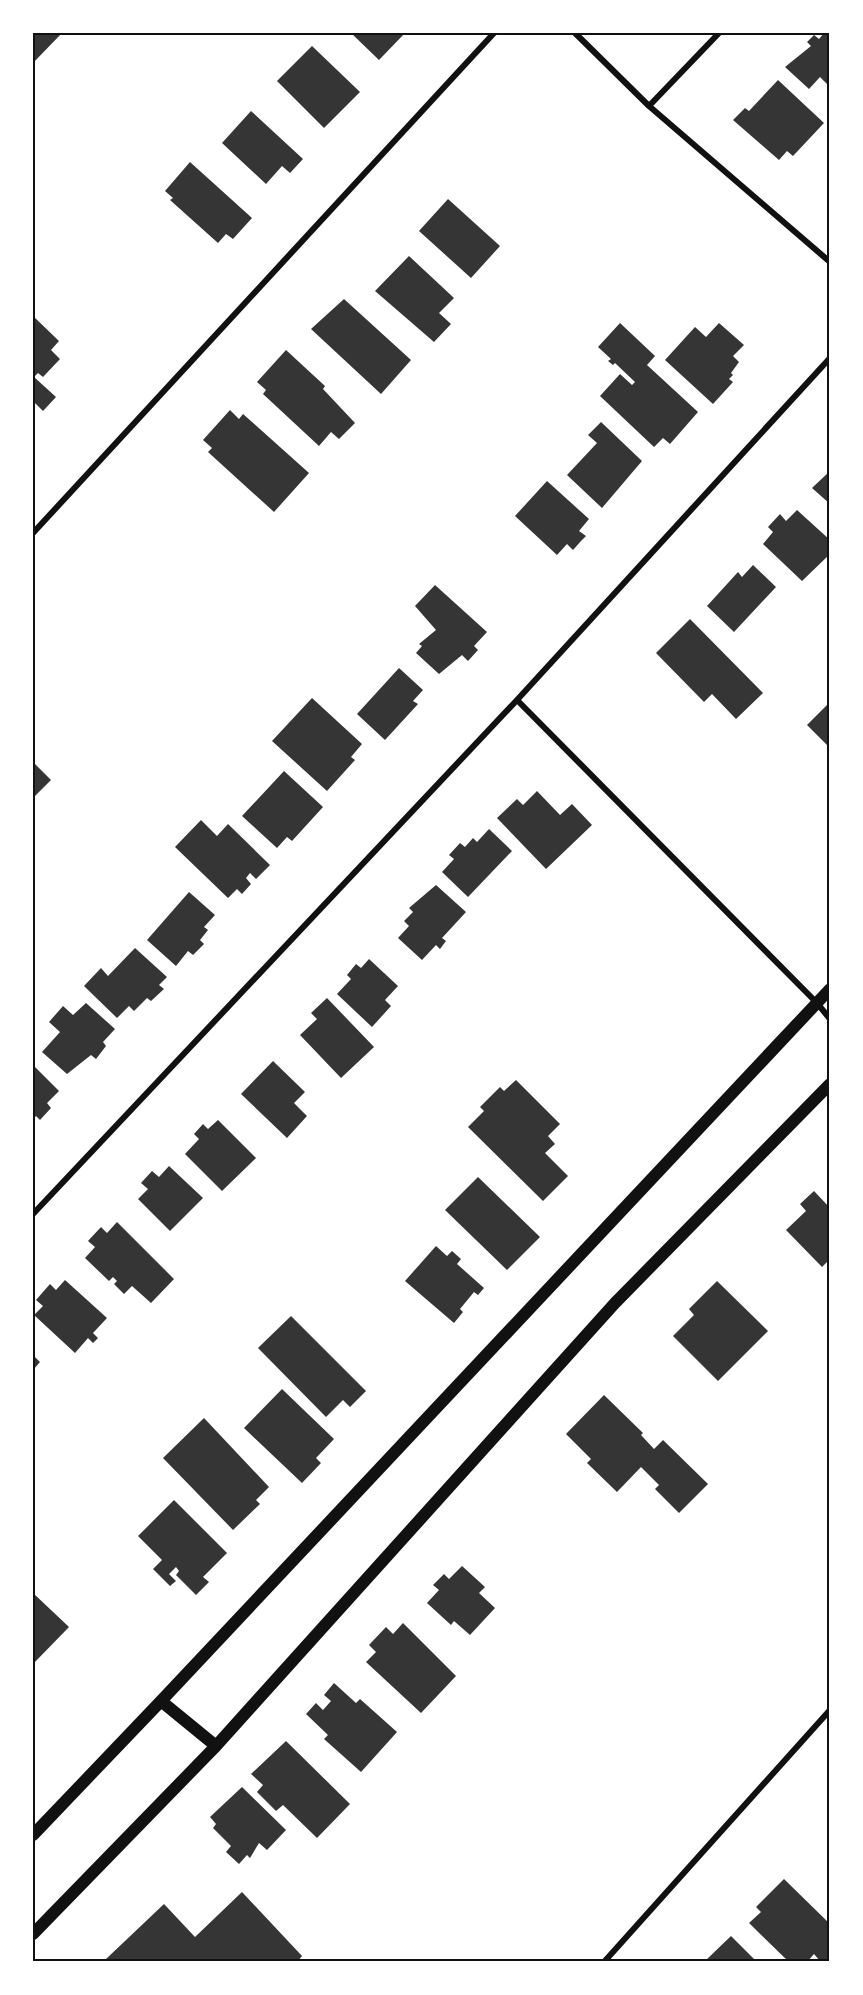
<svg xmlns="http://www.w3.org/2000/svg" width="863" height="1995" font-family="'Source Sans 3',sans-serif">
<style>
.building{fill:#353535}
.lines{fill:none;stroke-linecap:round;stroke-linejoin:round}
.minor{stroke:#111;stroke-width:6}
.secondary{stroke:#111;stroke-width:12}
.neatline{fill:none;stroke:#111;stroke-width:2}
</style>
<rect width="100%" height="100%" fill="#fff"/>
<path class="building" d="M 33,33 L 62,33 L 33,63 Z
M 351,33 L 405,33 L 379,60 Z
M 824,33 L 830,33 L 830,87 L 820,77 L 809,89 L 785,67 L 811,46 L 807,42 L 814,35 L 819,39 Z
M 312,46 L 360,92 L 324,128 L 277,81 Z
M 778,80 L 824,123 L 793,156 L 787,151 L 779,160 L 733,120 L 745,108 L 749,111 Z
M 251,111 L 303,159 L 290,173 L 282,166 L 266,184 L 222,143 Z
M 190,162 L 252,218 L 233,239 L 226,234 L 218,243 L 170,200 L 173,198 L 165,191 Z
M 448,199 L 500,246 L 471,278 L 419,231 Z
M 409,256 L 454,298 L 439,313 L 451,324 L 434,342 L 375,291 Z
M 344,299 L 411,360 L 381,394 L 311,329 Z
M 33,316 L 59,341 L 51,350 L 60,359 L 43,377 L 38,373 L 34,377 L 56,397 L 43,411 L 33,401 Z
M 620,323 L 655,356 L 647,365 L 698,412 L 670,444 L 663,438 L 654,447 L 600,396 L 620,374 L 632,385 L 635,382 L 615,363 L 613,365 L 608,361 L 611,359 L 598,347 Z
M 719,323 L 744,345 L 733,356 L 739,362 L 731,373 L 733,375 L 729,379 L 733,382 L 713,404 L 665,360 L 695,327 L 706,337 Z
M 286,350 L 325,386 L 323,389 L 355,423 L 339,439 L 331,432 L 319,446 L 263,394 L 266,390 L 257,382 Z
M 230,410 L 239,419 L 243,414 L 309,473 L 274,512 L 208,452 L 212,448 L 203,440 Z
M 601,422 L 642,461 L 602,508 L 567,475 L 597,443 L 588,435 Z
M 830,471 L 830,504 L 812,488 Z
M 547,481 L 589,519 L 579,531 L 586,536 L 581,541 L 573,550 L 567,544 L 557,555 L 515,516 Z
M 797,510 L 830,540 L 830,554 L 802,581 L 763,544 L 773,532 L 768,527 L 780,514 L 786,521 Z
M 753,565 L 776,587 L 734,632 L 707,606 L 738,572 L 742,577 Z
M 435,585 L 487,632 L 474,646 L 478,650 L 468,661 L 462,655 L 439,674 L 416,653 L 422,646 L 419,644 L 436,630 L 415,606 Z
M 690,619 L 763,693 L 736,719 L 712,694 L 704,702 L 656,653 Z
M 399,668 L 423,690 L 413,701 L 418,704 L 385,740 L 357,714 Z
M 312,698 L 362,744 L 351,757 L 355,760 L 327,791 L 272,741 Z
M 830,702 L 830,748 L 807,725 Z
M 33,762 L 51,780 L 33,798 Z
M 284,771 L 323,807 L 292,841 L 287,837 L 277,848 L 242,816 Z
M 537,791 L 560,815 L 572,804 L 592,825 L 546,869 L 497,818 L 517,799 L 523,805 Z
M 201,820 L 217,836 L 228,824 L 270,865 L 256,879 L 250,873 L 246,878 L 251,884 L 242,894 L 237,889 L 228,898 L 175,847 Z
M 489,829 L 512,851 L 468,897 L 442,872 L 454,859 L 449,855 L 460,843 L 465,847 L 473,838 L 477,842 Z
M 436,885 L 466,912 L 442,938 L 446,941 L 440,949 L 436,945 L 422,960 L 398,938 L 409,926 L 404,921 L 413,912 L 409,908 Z
M 189,892 L 215,915 L 204,927 L 208,930 L 200,940 L 204,944 L 193,955 L 188,951 L 176,966 L 147,940 Z
M 135,948 L 167,977 L 159,985 L 164,989 L 151,1001 L 147,998 L 134,1011 L 129,1006 L 117,1018 L 84,986 L 101,968 L 108,976 Z
M 369,959 L 398,986 L 385,1000 L 391,1006 L 372,1027 L 337,994 L 351,979 L 347,975 L 356,964 L 361,968 Z
M 327,998 L 374,1047 L 341,1078 L 300,1035 L 317,1019 L 311,1013 Z
M 86,1003 L 115,1029 L 103,1042 L 106,1046 L 96,1059 L 91,1055 L 67,1074 L 42,1052 L 60,1032 L 49,1022 L 63,1006 L 73,1015 Z
M 273,1061 L 305,1092 L 294,1103 L 307,1116 L 287,1138 L 241,1094 Z
M 33,1065 L 59,1091 L 47,1103 L 51,1108 L 40,1120 L 36,1116 L 33,1120 Z
M 516,1080 L 560,1124 L 548,1136 L 555,1144 L 545,1153 L 568,1176 L 543,1201 L 468,1127 L 484,1111 L 480,1107 L 500,1087 L 504,1091 Z
M 218,1120 L 256,1158 L 222,1191 L 185,1154 L 199,1139 L 194,1134 L 203,1124 L 208,1129 Z
M 169,1166 L 203,1198 L 170,1231 L 138,1199 L 148,1189 L 141,1183 L 152,1171 L 159,1177 Z
M 478,1177 L 540,1237 L 507,1270 L 445,1210 Z
M 814,1191 L 830,1208 L 830,1259 L 822,1267 L 786,1230 L 806,1211 L 800,1204 Z
M 117,1222 L 174,1279 L 151,1303 L 132,1286 L 124,1294 L 114,1284 L 117,1281 L 113,1277 L 109,1281 L 85,1258 L 95,1247 L 88,1241 L 101,1227 L 107,1233 Z
M 436,1246 L 447,1256 L 452,1251 L 461,1259 L 457,1264 L 484,1288 L 478,1295 L 474,1292 L 460,1309 L 463,1312 L 454,1323 L 405,1281 Z
M 65,1280 L 107,1318 L 93,1333 L 98,1338 L 93,1343 L 88,1338 L 75,1353 L 34,1315 L 43,1306 L 36,1300 L 50,1284 L 56,1290 Z
M 717,1281 L 768,1331 L 718,1381 L 673,1336 L 694,1315 L 689,1309 Z
M 291,1316 L 366,1391 L 350,1407 L 343,1400 L 326,1417 L 258,1348 Z
M 33,1355 L 40,1362 L 33,1370 Z
M 282,1389 L 334,1439 L 316,1458 L 321,1463 L 302,1483 L 244,1428 Z
M 604,1395 L 643,1433 L 641,1435 L 654,1449 L 663,1440 L 708,1484 L 679,1513 L 655,1489 L 659,1485 L 641,1467 L 617,1492 L 587,1463 L 591,1459 L 566,1434 Z
M 204,1418 L 269,1487 L 256,1500 L 260,1504 L 233,1530 L 163,1458 Z
M 174,1500 L 227,1553 L 203,1577 L 209,1582 L 196,1595 L 176,1575 L 179,1571 L 176,1567 L 169,1574 L 176,1581 L 170,1586 L 153,1569 L 162,1560 L 138,1536 Z
M 462,1566 L 485,1587 L 479,1593 L 495,1608 L 470,1635 L 454,1621 L 451,1625 L 427,1603 L 439,1590 L 433,1585 L 444,1574 L 449,1579 Z
M 33,1593 L 69,1627 L 33,1664 Z
M 403,1623 L 456,1676 L 421,1713 L 366,1662 L 376,1652 L 369,1645 L 386,1627 L 393,1634 Z
M 334,1683 L 356,1703 L 360,1699 L 397,1732 L 361,1772 L 324,1739 L 328,1735 L 306,1714 L 316,1703 L 323,1710 L 331,1701 L 324,1695 Z
M 286,1741 L 350,1804 L 317,1838 L 283,1805 L 276,1811 L 257,1792 L 263,1785 L 251,1774 Z
M 242,1787 L 286,1830 L 267,1850 L 259,1843 L 250,1858 L 247,1855 L 239,1864 L 226,1852 L 231,1846 L 213,1828 L 216,1824 L 210,1817 Z
M 784,1879 L 830,1924 L 830,1961 L 820,1961 L 814,1954 L 807,1962 L 789,1962 L 749,1923 L 761,1912 L 756,1907 Z
M 242,1892 L 302,1956 L 297,1962 L 109,1962 L 106,1959 L 164,1904 L 195,1937 Z
M 731,1936 L 757,1962 L 704,1962 Z"/>
<g class="lines">
<path class="minor" d="M 575,33 L 649,106 L 830,262
M 649,106 L 719,33
M 33,533 L 494,33
M 517,700 L 817,1003 L 830,1019
M 33,1214 L 517,700 L 830,358
M 604,1962 L 830,1710"/>
<path class="secondary" d="M 161,1701 L 216,1746
M 33,1835 L 161,1701 L 830,989
M 33,1934 L 216,1746 L 615,1303 L 830,1084"/>
</g>
<rect width="863" height="1995" fill="none" stroke="#ffffff" stroke-width="69"/>
<rect x="34" y="34" width="794" height="1926" class="neatline"/>
</svg>
